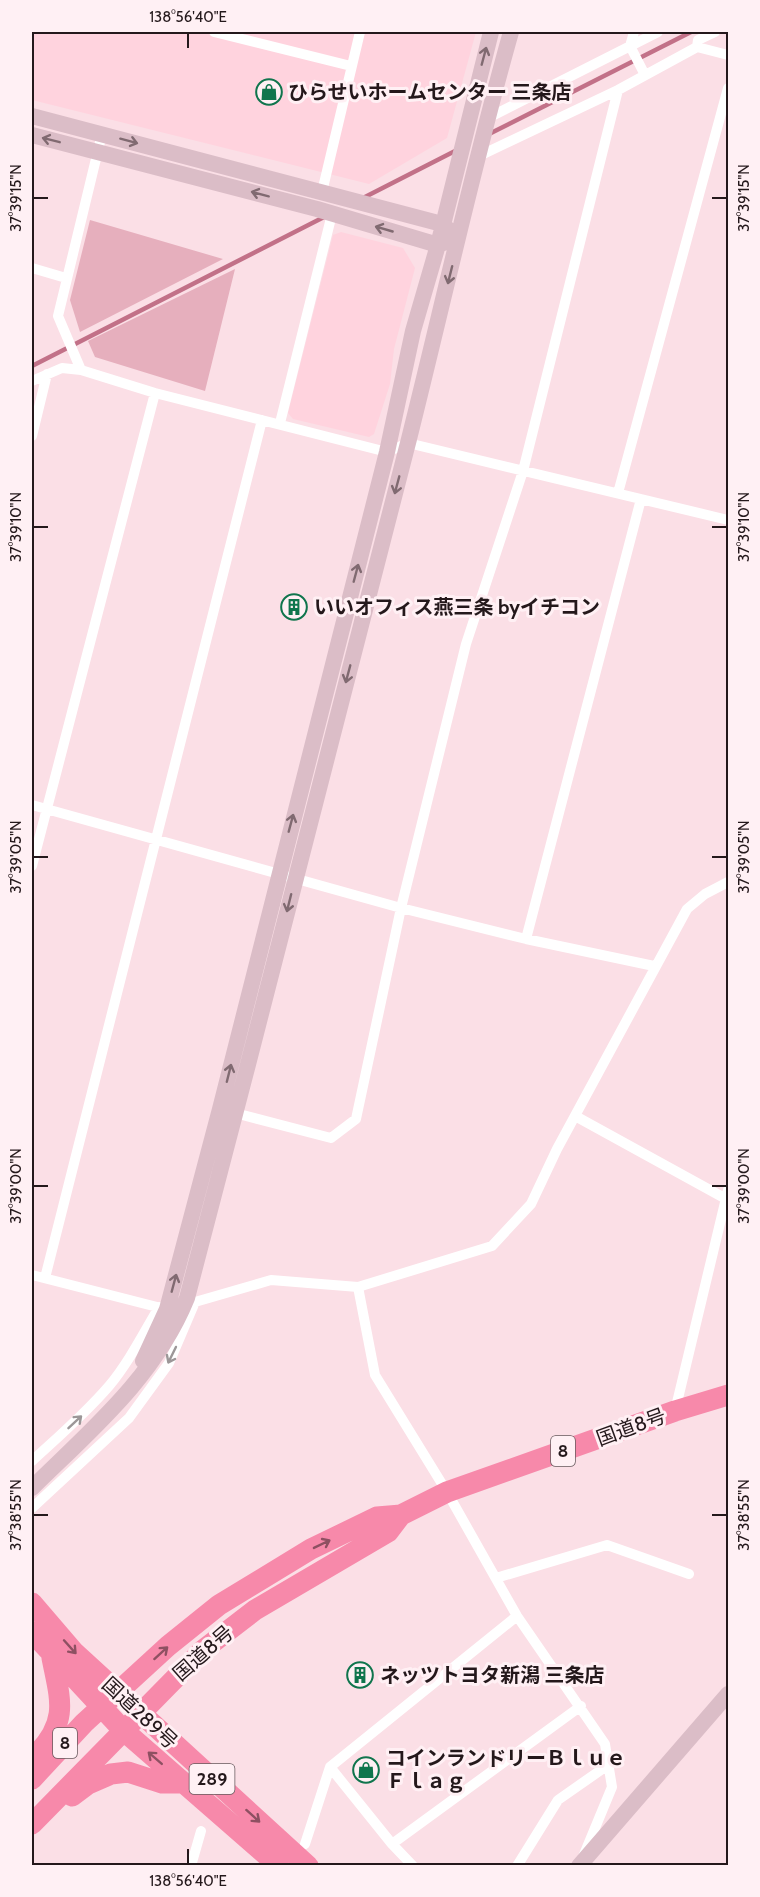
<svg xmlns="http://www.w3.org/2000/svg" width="760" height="1897" font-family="Cabin,'Noto Sans JP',sans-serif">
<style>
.built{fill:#ffd3de}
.green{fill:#e6afbd}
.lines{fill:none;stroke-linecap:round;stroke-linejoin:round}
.stream{stroke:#c27188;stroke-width:4.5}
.street{stroke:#fff;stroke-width:10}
.secondary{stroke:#dbbdc7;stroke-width:16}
.highway{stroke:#f789aa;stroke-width:21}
.oneway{stroke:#806a71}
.oneway2{stroke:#9c9798}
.oneway3{stroke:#8e5062}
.ticks{fill:none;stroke:#24181b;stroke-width:2}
.labels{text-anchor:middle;stroke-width:6;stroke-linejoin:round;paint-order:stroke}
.shield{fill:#fff0f4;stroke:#66595c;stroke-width:1.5}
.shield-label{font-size:18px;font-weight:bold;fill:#24181b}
.poi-label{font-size:20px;font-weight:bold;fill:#24181b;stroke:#fff0f4;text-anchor:start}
.street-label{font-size:20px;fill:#24181b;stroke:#fff0f4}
.neatline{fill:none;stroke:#24181b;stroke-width:2}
.ticks-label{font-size:15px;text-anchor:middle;fill:#24181b}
</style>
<rect width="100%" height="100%" fill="#fbdfe6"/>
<path class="built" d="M 32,32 L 476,32 L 447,138 L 369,184 L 32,100 Z
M 341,232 L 403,248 L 415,268 L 394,349 L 390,384 L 374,434 L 369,437 L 293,419 L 288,413 L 333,235 Z"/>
<path class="green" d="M 90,220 L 223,259 L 80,332 L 70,300 Z
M 235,269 L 205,391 L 95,357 L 88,341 Z"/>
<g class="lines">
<path class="stream" d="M 489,134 L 691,32
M 363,198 L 457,150
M 32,366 L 326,216"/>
<path class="street" d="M 214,32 L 351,66
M 634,32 L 630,46 L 645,75
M 697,47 L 698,40 L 715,32
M 486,119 L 658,32
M 477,157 L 618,90 L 697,47 L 728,55
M 322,192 L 360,32
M 32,268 L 66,278
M 81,370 L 58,316 L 102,134
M 32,381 L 62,368 L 81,370 L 155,393 L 387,452 L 408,443 L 728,520
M 280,423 L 332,214
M 32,436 L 47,374
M 618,493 L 728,88
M 32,805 L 401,908 L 526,939 L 654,966
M 32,866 L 155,393
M 526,939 L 641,499
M 231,1112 L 331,1138 L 356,1119 L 401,908 L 466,644 L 523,471 L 618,90
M 577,1117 L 728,1200
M 32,1275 L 165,1309
M 45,1278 L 262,420
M 358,1287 L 375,1375 L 447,1492 L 517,1616 L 605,1744 L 612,1787 L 583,1857
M 187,1298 L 195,1302 L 271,1280 L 358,1287 L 492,1246 L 531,1204 L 557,1149 L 687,909 L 705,894 L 728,882
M 675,1411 L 728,1190
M 32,1461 C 58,1437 85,1414 109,1386 C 129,1362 143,1334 159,1307
M 32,1508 L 129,1418 L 169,1363 L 195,1302
M 496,1578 L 607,1545 L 689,1574
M 330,1767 L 392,1844 L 413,1866
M 305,1844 L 330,1767 L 517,1616
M 392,1844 L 581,1706
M 191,1866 L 201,1831
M 517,1866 L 558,1800 L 608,1765"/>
<path class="secondary" d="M 32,116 L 442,224 L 449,230
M 32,135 L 317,209 L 438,245 L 448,241
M 143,1361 L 167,1309 L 220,1109 L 387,452 L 413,331 L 438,245 L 491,32
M 32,1488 C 91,1430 155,1377 187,1298 C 262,1012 336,726 409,439 C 443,304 473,166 511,32
M 579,1866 L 728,1694"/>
<path class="highway" d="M 32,1603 L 74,1652 L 308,1866
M 32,1632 L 123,1730 L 279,1866
M 38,1753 C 69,1720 60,1699 52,1658
M 32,1779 L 84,1723 L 168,1646 L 219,1605 L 311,1549 L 377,1517 L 401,1515 L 447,1492 L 675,1411 L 728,1395
M 72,1796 L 88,1784 L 111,1774 L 128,1772 L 162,1783 L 183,1783
M 32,1824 L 203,1650 L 255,1610 L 388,1532 L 401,1515"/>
</g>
<defs><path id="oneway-shaft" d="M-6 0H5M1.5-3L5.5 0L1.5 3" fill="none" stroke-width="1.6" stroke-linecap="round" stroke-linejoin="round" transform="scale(1.5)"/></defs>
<g class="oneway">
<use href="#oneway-shaft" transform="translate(484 56) rotate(-75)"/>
<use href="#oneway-shaft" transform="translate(51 140) rotate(-166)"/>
<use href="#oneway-shaft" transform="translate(129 141) rotate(15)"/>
<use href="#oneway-shaft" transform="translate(260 194) rotate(-165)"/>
<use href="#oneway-shaft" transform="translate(384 229) rotate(-164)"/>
<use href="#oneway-shaft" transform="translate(450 275) rotate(104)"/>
<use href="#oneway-shaft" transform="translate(397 485) rotate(105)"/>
<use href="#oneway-shaft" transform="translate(356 573) rotate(-75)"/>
<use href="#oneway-shaft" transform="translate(348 674) rotate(105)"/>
<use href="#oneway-shaft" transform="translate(291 823) rotate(-75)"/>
<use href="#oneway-shaft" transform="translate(289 903) rotate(104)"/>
<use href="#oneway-shaft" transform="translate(229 1073) rotate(-76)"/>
<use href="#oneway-shaft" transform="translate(174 1283) rotate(-75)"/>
</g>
<g class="oneway2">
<use href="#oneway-shaft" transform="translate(172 1355) rotate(116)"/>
<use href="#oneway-shaft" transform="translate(75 1422) rotate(-43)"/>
</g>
<g class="oneway3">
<use href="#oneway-shaft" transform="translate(322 1544) rotate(-26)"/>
<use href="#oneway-shaft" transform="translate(70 1647) rotate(48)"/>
<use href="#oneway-shaft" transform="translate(161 1653) rotate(-42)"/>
<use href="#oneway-shaft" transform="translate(155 1758) rotate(-139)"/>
<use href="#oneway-shaft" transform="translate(253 1816) rotate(42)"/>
</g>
<path class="ticks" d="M 188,33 L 188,48M 33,198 L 48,198M 712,198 L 727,198M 33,527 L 48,527M 712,527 L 727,527M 33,857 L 48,857M 712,857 L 727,857M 33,1186 L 48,1186M 712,1186 L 727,1186M 33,1515 L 48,1515M 712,1515 L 727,1515M 188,1849 L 188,1864"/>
<defs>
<g id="shop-ring" transform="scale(1.35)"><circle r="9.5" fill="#fff0f4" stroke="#10754d" stroke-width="1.5"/><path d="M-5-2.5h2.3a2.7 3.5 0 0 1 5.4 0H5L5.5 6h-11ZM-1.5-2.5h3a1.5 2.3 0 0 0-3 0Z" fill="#10754d"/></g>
<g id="building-ring" transform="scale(1.35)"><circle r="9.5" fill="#fff0f4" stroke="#10754d" stroke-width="1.5"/><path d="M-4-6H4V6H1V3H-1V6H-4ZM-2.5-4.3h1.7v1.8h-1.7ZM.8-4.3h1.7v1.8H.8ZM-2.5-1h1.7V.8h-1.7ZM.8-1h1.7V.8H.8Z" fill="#10754d"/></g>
</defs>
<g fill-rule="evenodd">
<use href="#shop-ring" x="269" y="92"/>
<use href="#building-ring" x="294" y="607"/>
<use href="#building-ring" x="360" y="1675"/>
<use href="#shop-ring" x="366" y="1770"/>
</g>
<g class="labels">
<g class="shield">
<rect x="551" y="1436" width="24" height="30" rx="4.5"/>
<rect x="53" y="1728" width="24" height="30" rx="4.5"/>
<rect x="189.5" y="1764" width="45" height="30" rx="4.5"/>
</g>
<g class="shield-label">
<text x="563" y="1457">8</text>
<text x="65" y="1749">8</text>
<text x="212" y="1785">289</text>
</g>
<g class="poi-label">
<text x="288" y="99">ひらせいホームセンター 三条店</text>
<text x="314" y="614">いいオフィス燕三条 byイチコン</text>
<text x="380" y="1682">ネッツトヨタ新潟 三条店</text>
<text x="386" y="1765">コインランドリーＢｌｕｅ<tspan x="386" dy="23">Ｆｌａｇ</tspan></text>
</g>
<g class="street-label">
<text transform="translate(631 1427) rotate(-20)" y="7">国道8号</text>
<text transform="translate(203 1653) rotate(-41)" y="7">国道8号</text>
<text transform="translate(140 1713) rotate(43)" y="7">国道289号</text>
</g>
</g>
<rect width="760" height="1897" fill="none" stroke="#fff0f4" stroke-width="66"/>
<rect x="33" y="33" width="694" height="1831" class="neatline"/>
<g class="ticks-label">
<text x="188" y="22">138°56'40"E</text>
<text transform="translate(16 198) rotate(-90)" y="5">37°39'15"N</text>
<text transform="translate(744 198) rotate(-90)" y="5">37°39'15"N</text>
<text transform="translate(16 527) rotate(-90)" y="5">37°39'10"N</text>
<text transform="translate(744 527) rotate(-90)" y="5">37°39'10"N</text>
<text transform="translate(16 857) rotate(-90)" y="5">37°39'05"N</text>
<text transform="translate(744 857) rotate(-90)" y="5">37°39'05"N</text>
<text transform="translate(16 1186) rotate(-90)" y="5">37°39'00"N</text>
<text transform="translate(744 1186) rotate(-90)" y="5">37°39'00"N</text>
<text transform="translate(16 1515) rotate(-90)" y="5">37°38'55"N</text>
<text transform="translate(744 1515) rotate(-90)" y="5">37°38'55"N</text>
<text x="188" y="1886">138°56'40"E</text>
</g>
</svg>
